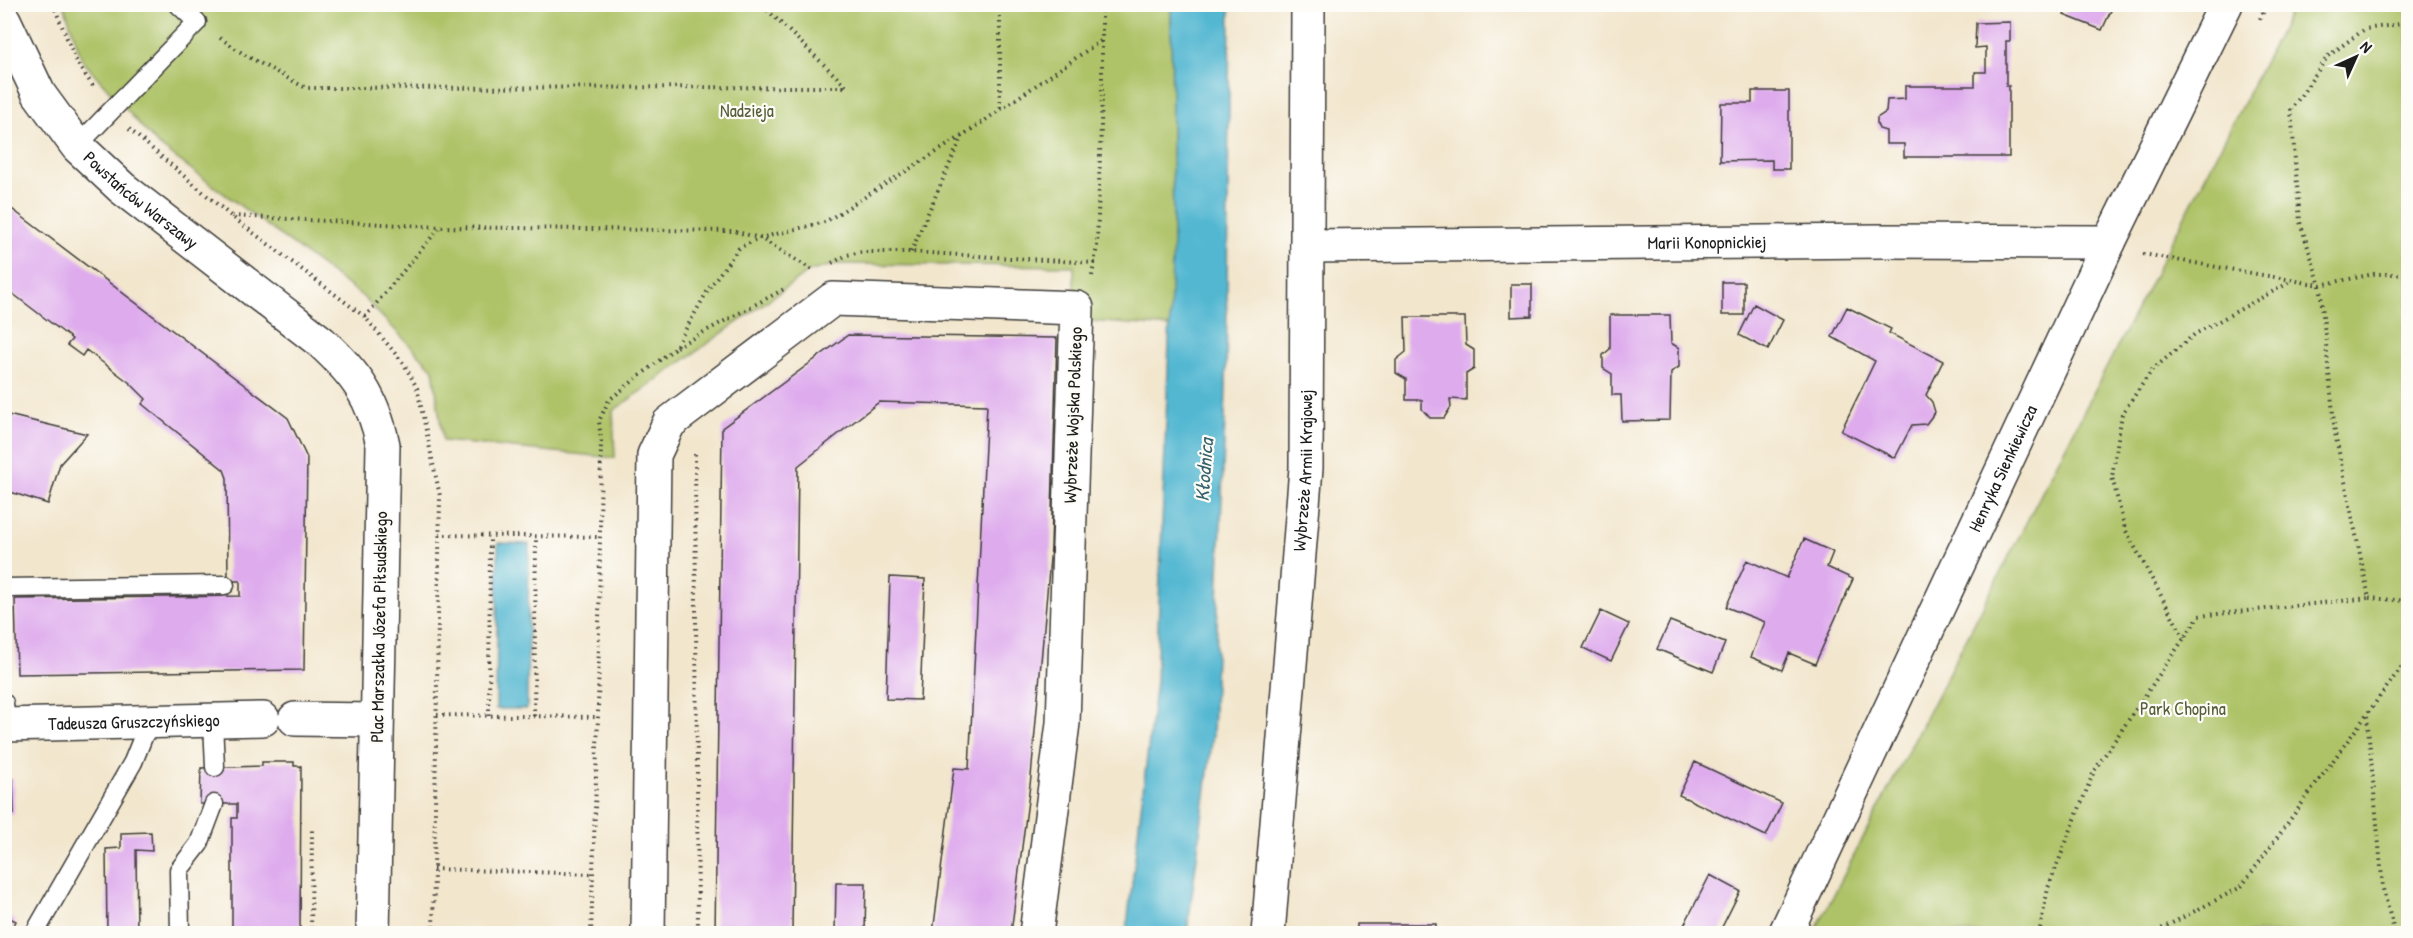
<svg xmlns="http://www.w3.org/2000/svg" width="2413" height="938" font-family="'Patrick Hand',sans-serif">
<style>
.green{fill:#aec368;stroke:#657042;stroke-width:1.5}
.water{fill:#53b7d1;stroke:#386a76;stroke-width:1.5}
.building{fill:#deabed}
.lines{fill:none;stroke-linecap:round;stroke-linejoin:round}
.service-casing{stroke:#3c3a37;stroke-width:21}
.minor-casing{stroke:#3c3a37;stroke-width:36}
.tertiary-casing{stroke:#3c3a37;stroke-width:36}
.path{stroke:#3c3a37;stroke-width:4;stroke-dasharray:1.5 4.5;stroke-linecap:butt}
.service{stroke:#fff;stroke-width:18}
.minor{stroke:#fff;stroke-width:33}
.tertiary{stroke:#fff;stroke-width:33}
.labels{text-anchor:middle;stroke-width:4.5;stroke-linejoin:round;paint-order:stroke}
.park-label{font-size:18px;fill:#565f3a;stroke:#fdfcf7}
.street-label{font-size:18px;fill:#1c1c1c;stroke:#fdfcf7}
.water-label{font-size:20px;font-style:italic;fill:#35626d;stroke:#fdfcf7}
</style>
<rect width="100%" height="100%" fill="#fdfcf7"/>
<filter id="ink" filterUnits="userSpaceOnUse"><feTurbulence type="fractalNoise" baseFrequency=".0167" numOctaves="2"/><feDisplacementMap in="SourceGraphic" scale="12" xChannelSelector="R" yChannelSelector="G"/><feConvolveMatrix kernelMatrix="1 2 1 2 8 2 1 2 1" color-interpolation-filters="sRGB"/></filter>
<filter id="wash" filterUnits="userSpaceOnUse"><feTurbulence type="fractalNoise" baseFrequency=".008" numOctaves="4" result="noise"/><feDisplacementMap in="SourceGraphic" scale="24" xChannelSelector="R" yChannelSelector="G"/><feGaussianBlur stdDeviation="1.35" result="paint"/><feColorMatrix in="noise" values="0 0 0 0 0 0 0 0 0 0 0 0 0 0 0 0 0 1.4 0 .05"/><feComposite in="paint" operator="in"/></filter>
<g filter="url(#wash)">
<rect width="100%" height="100%" fill="#f2e6cd"/>
<path class="green" d="M 64,5 L 1171,5 L 1173,238 L 1171,327 L 1090,321 L 1074,290 L 1074,266 L 836,264 L 808,272 L 613,411 L 615,458 L 443,441 L 433,369 L 362,296 L 157,144 L 82,60 Z
M 2294,5 L 2408,5 L 2408,933 L 1814,933 Z"/>
<path class="water" d="M 1171,5 L 1230,5 L 1226,390 L 1213,734 L 1187,933 L 1126,934 L 1156,681 L 1173,238 Z
M 498,543 L 529,544 L 527,709 L 496,709 Z"/>
<g id="blocks">
<path class="building" d="M 2069,4 L 2114,4 L 2102,30 L 2064,15 Z
M 2010,22 L 2010,41 L 2006,41 L 2006,86 L 2009,86 L 2009,157 L 1904,157 L 1904,144 L 1886,144 L 1886,131 L 1879,129 L 1877,124 L 1877,118 L 1886,112 L 1887,100 L 1905,99 L 1905,86 L 1975,86 L 1975,72 L 1986,72 L 1986,47 L 1975,48 L 1976,23 Z
M 1752,91 L 1789,91 L 1789,169 L 1772,169 L 1772,160 L 1720,161 L 1721,103 L 1752,103 Z
M 4,203 L 288,418 L 307,458 L 304,670 L 17,674 L 15,599 L 240,596 L 240,581 L 228,581 L 227,478 L 224,470 L 142,404 L 146,399 L 130,383 L 86,350 L 82,356 L 67,345 L 72,339 L 4,287 Z
M 1722,282 L 1744,282 L 1744,315 L 1722,315 Z
M 1511,284 L 1532,284 L 1532,316 L 1511,317 Z
M 1754,304 L 1783,320 L 1768,350 L 1739,335 Z
M 1847,307 L 1891,329 L 1889,333 L 1943,361 L 1926,395 L 1932,402 L 1935,412 L 1926,424 L 1912,425 L 1895,458 L 1841,431 L 1875,361 L 1832,337 Z
M 1610,315 L 1670,315 L 1671,343 L 1679,348 L 1679,367 L 1671,372 L 1670,420 L 1622,421 L 1621,395 L 1612,395 L 1612,374 L 1603,368 L 1603,355 L 1610,349 Z
M 1405,317 L 1465,317 L 1466,345 L 1474,350 L 1474,369 L 1466,374 L 1466,400 L 1450,399 L 1451,407 L 1444,418 L 1430,418 L 1422,409 L 1422,400 L 1406,400 L 1406,379 L 1396,373 L 1396,360 L 1406,352 Z
M 848,335 L 1057,338 L 1051,547 L 1031,777 L 1011,933 L 933,933 L 954,768 L 969,769 L 987,405 L 879,402 L 798,466 L 792,933 L 715,933 L 722,428 Z
M 4,414 L 87,434 L 60,464 L 48,504 L 4,490 Z
M 1804,539 L 1833,552 L 1827,567 L 1853,579 L 1815,664 L 1789,653 L 1782,670 L 1751,657 L 1765,622 L 1726,607 L 1747,560 L 1787,578 Z
M 890,577 L 925,579 L 920,700 L 886,699 Z
M 1601,611 L 1629,624 L 1611,661 L 1583,648 Z
M 1670,621 L 1725,643 L 1713,672 L 1657,649 Z
M 262,762 L 294,762 L 294,766 L 301,766 L 300,933 L 232,933 L 232,818 L 237,818 L 237,804 L 200,804 L 201,768 L 262,766 Z
M 1695,762 L 1782,803 L 1766,836 L 1679,795 Z
M 4,779 L 13,779 L 14,814 L 4,815 Z
M 151,832 L 152,851 L 136,850 L 137,933 L 107,933 L 106,849 L 121,848 L 121,833 Z
M 1710,875 L 1740,891 L 1719,933 L 1680,933 Z
M 836,883 L 866,883 L 865,933 L 835,933 Z
M 4,915 L 16,921 L 10,933 L 4,933 Z
M 1357,924 L 1436,924 L 1436,933 L 1357,933 Z"/>
</g>
</g>
<g filter="url(#ink)">
<use href="#blocks" fill-opacity="0" stroke="#3c3a37" stroke-width="1.5"/>
<g class="lines">
<g class="service-casing">
<path id="service" d="M 77,146 L 197,22 L 178,4
M 4,588 L 225,585
M 4,703 L 6,725
M 213,722 L 215,767
M 34,934 L 133,762 L 149,722
M 180,934 L 179,870 L 199,844 L 214,804"/>
</g>
<g class="minor-casing">
<g id="minor">
<path id="s1" d="M 1307,246 L 1882,241 L 2109,242"/>
<path d="M 295,719 L 376,720"/>
<path id="s2" d="M 4,725 L 263,719"/>
<path d="M 648,934 L 654,455 L 669,423 L 833,299 L 1077,308 L 1063,723 L 1036,934"/>
<path id="s3" d="M 1268,934 L 1306,468 L 1308,4"/>
<path id="s4" d="M 1785,934 L 2109,242 L 2226,4"/>
</g>
</g>
<g class="tertiary-casing">
<g id="tertiary">
<path id="s5" d="M 4,20 L 39,94 L 77,146 L 122,188 L 321,342 C 356,374 373,397 383,445 L 373,934"/>
</g>
</g>
<path class="path" d="M 53,4 L 77,63 L 95,89
M 1000,4 L 1000,109
M 2260,19 L 2267,4
M 220,38 L 245,55 L 306,88 L 847,87 L 761,4
M 129,129 L 231,216 L 365,317 L 404,364 L 417,388 L 440,496 L 433,934
M 232,216 L 440,227 L 733,231 L 760,238 L 814,271
M 911,252 L 961,138
M 2143,254 L 2320,285 L 2374,274 L 2408,274
M 832,263 L 847,255 L 862,252 L 911,252 L 1095,263
M 1092,276 L 1097,246 L 1102,95 L 1102,4
M 365,317 L 440,227
M 676,347 L 786,288
M 695,454 L 698,934
M 439,535 L 600,537
M 2369,598 L 2408,601
M 2184,638 L 2125,529 L 2112,477 L 2122,414 L 2152,370 L 2195,334 L 2292,281
M 437,715 L 598,717
M 489,716 L 490,536
M 534,716 L 536,536
M 2367,716 L 2383,889 L 2395,934
M 433,869 L 593,874
M 311,934 L 312,830
M 591,934 L 598,717 L 601,441 L 599,421 L 609,400 L 675,348 L 711,285 L 739,248 L 760,238 L 825,222 L 962,136 L 1102,40
M 2039,934 L 2048,888 L 2094,771 L 2199,616 L 2369,598 L 2335,433 L 2320,285 L 2300,222 L 2291,110 L 2328,56 L 2365,29 L 2408,23
M 2151,934 L 2241,887 L 2408,658"/>
<use href="#service" class="service"/>
<use href="#minor" class="minor"/>
<use href="#tertiary" class="tertiary"/>
</g>
</g>
<g class="labels">
<g class="park-label">
<text x="747" y="117">Nadzieja</text>
<text x="2183" y="715">Park Chopina</text>
</g>
<g class="street-label">
<text dy="6" stroke="none"><textPath href="#s5" startOffset="230">Powstańców Warszawy</textPath></text>
<text dy="6" stroke="none"><textPath href="#s1" startOffset="400">Marii Konopnickiej</textPath></text>
<text transform="translate(1073 415) rotate(-88)" y="6">Wybrzeże Wojska Polskiego</text>
<text dy="6" stroke="none"><textPath href="#s4" startOffset="514">Henryka Sienkiewicza</textPath></text>
<text dy="6" stroke="none"><textPath href="#s3" startOffset="465">Wybrzeże Armii Krajowej</textPath></text>
<text transform="translate(379 627) rotate(-89)" y="6">Plac Marszałka Józefa Piłsudskiego</text>
<text dy="6" stroke="none"><textPath href="#s2" startOffset="130">Tadeusza Gruszczyńskiego</textPath></text>
</g>
<g class="water-label">
<text transform="translate(1204 470) rotate(-86)" y="7">Kłodnica</text>
</g>
</g>
<rect width="2413" height="938" fill="none" stroke="#fdfcf7" stroke-width="24"/>
<g transform="translate(2356 57) rotate(45)" stroke="#fdfcf7" stroke-width="4.5" paint-order="stroke">
<path d="M0-4.5L10 22L0 15L-10 22Z" fill="#1c1c1c"/>
<text y="-9" font-size="16" font-weight="bold" text-anchor="middle" fill="#1c1c1c">N</text>
</g>
</svg>
